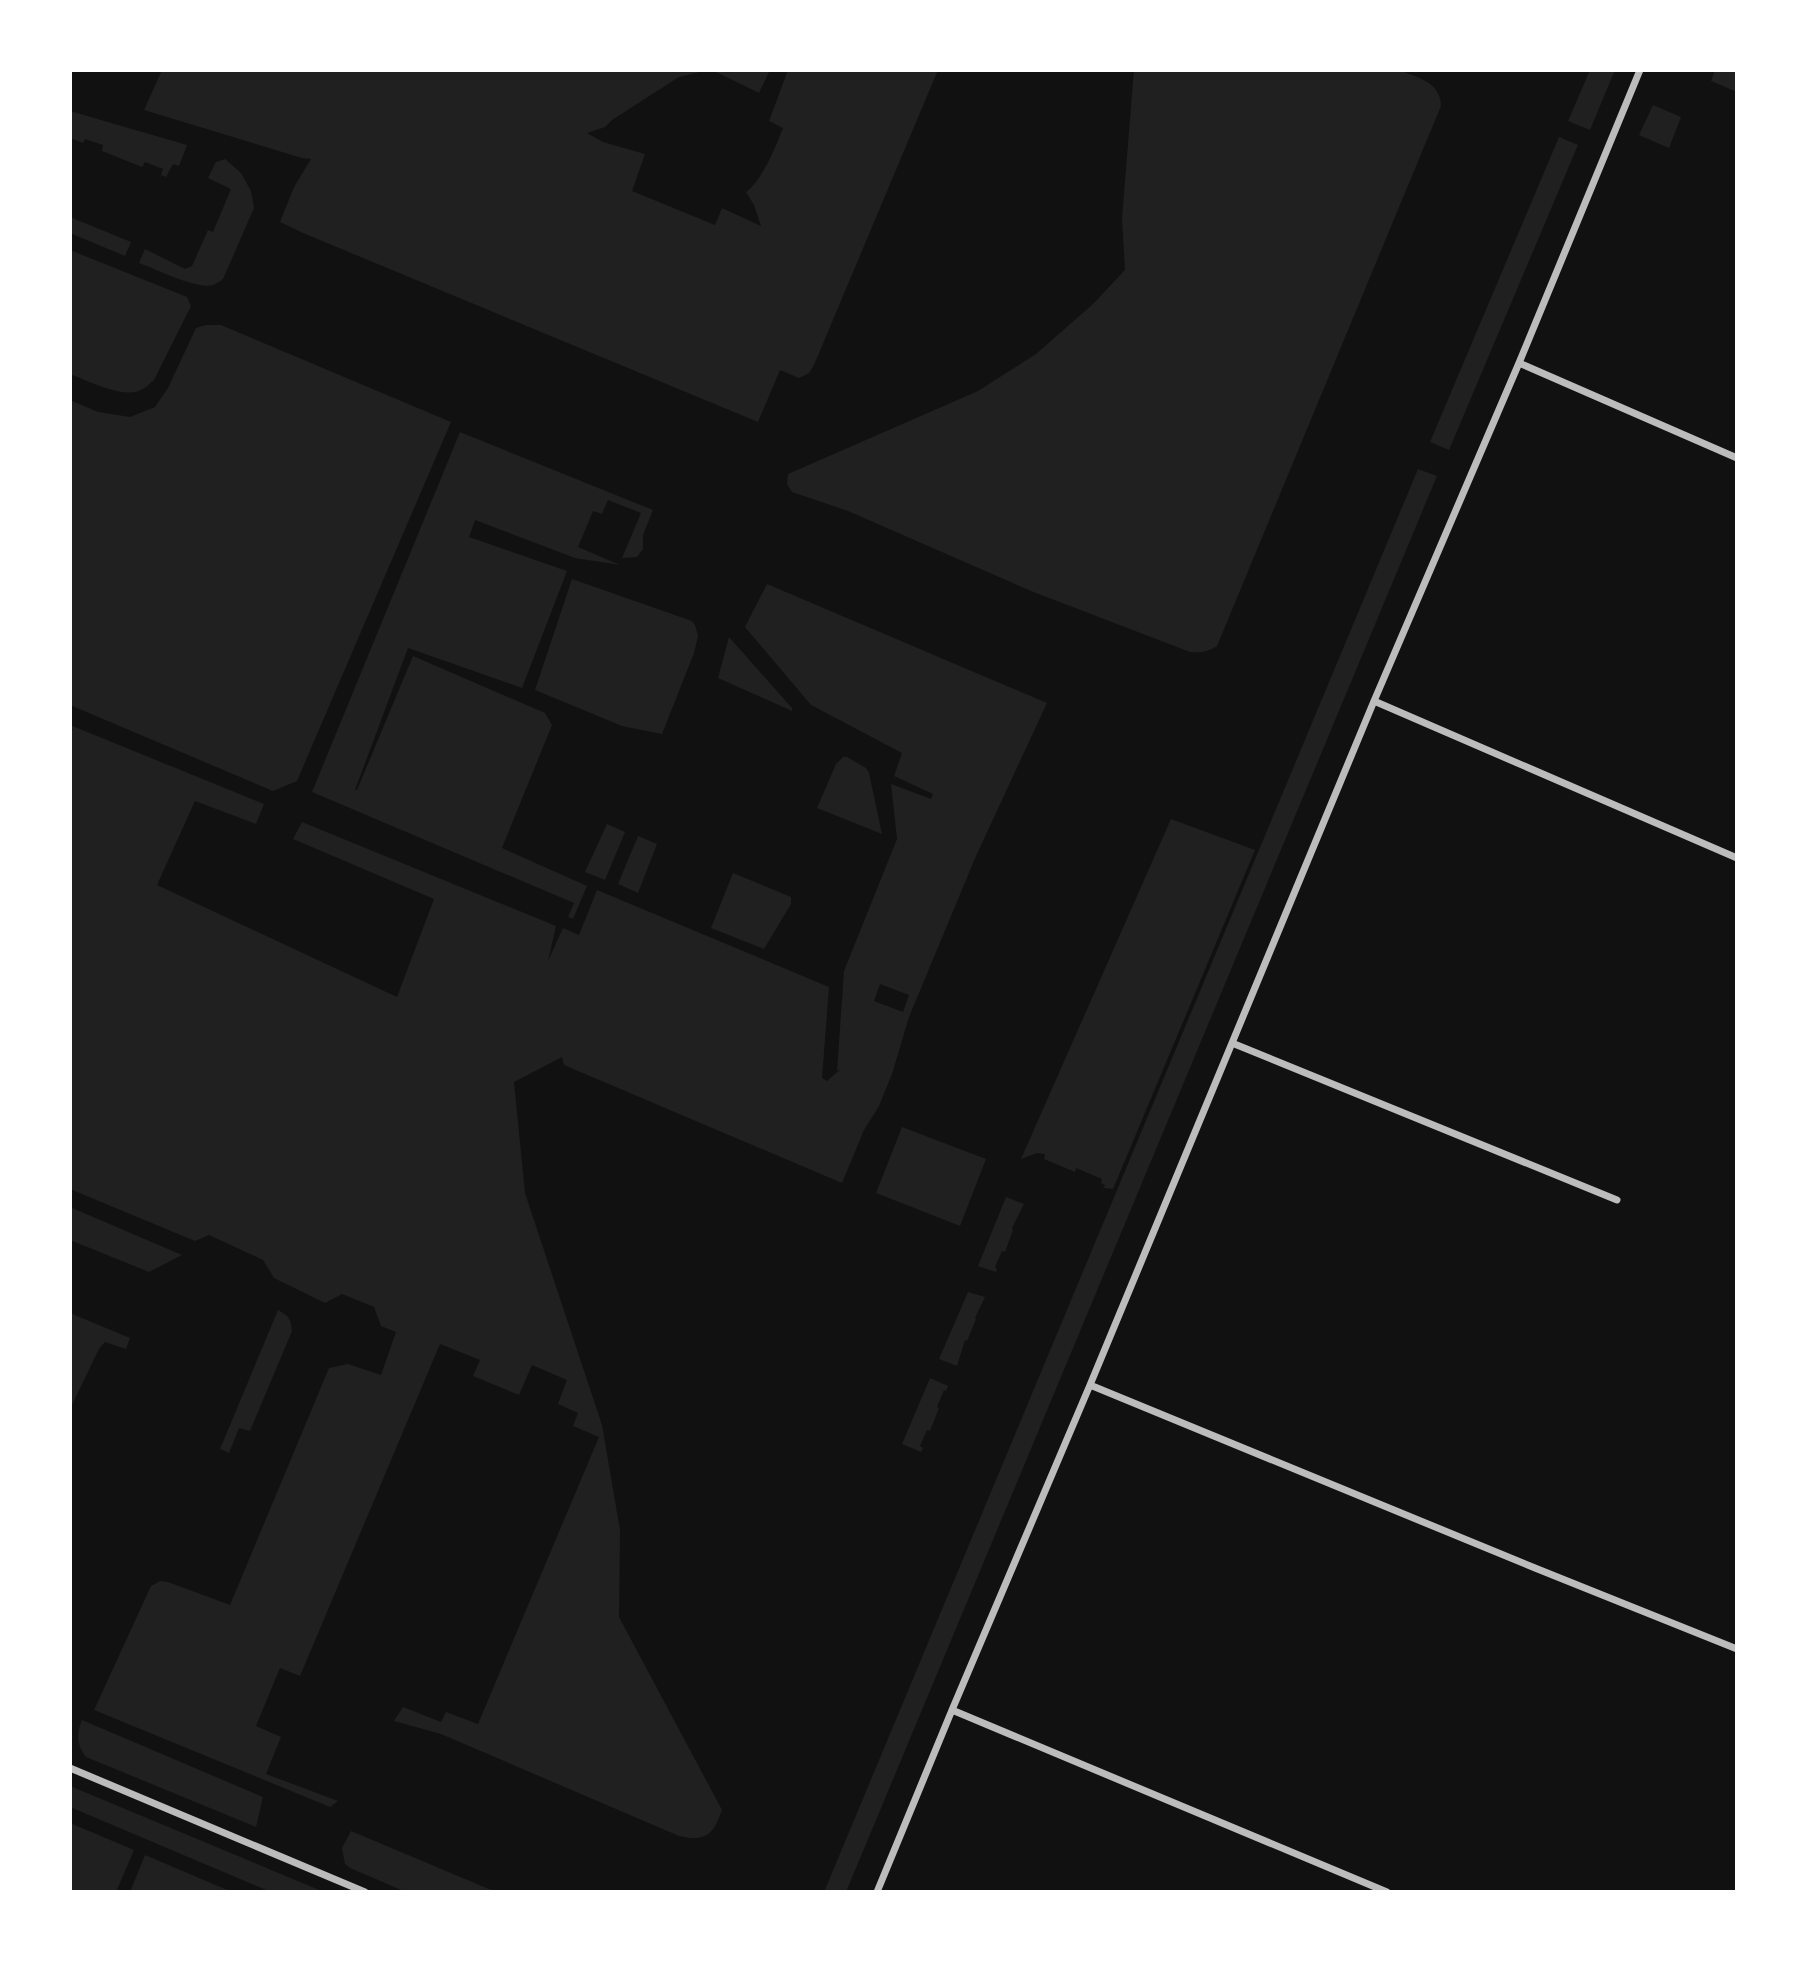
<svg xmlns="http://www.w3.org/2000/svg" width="1807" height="1962" font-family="Lato,sans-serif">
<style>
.green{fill:#202020;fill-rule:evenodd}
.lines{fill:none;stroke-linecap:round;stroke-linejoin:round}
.minor{stroke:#bcbcbc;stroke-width:7}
</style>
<rect width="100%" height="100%" fill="#111"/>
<path class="green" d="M 162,70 L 708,70 L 679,77 L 612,120 L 605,127 L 587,133 L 603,142 L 645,154 L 632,191 L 715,225 L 722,208 L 761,226 L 754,205 L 746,192 C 763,179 775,148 783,128 L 769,121 L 788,70 L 938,70 L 814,365 L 809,373 L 799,378 L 780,370 L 758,422 L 303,233 L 280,222 L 294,187 L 311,159 L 302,158 L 144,110 Z
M 712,70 L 770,70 L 759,93 Z
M 1134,70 L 1399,70 C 1418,78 1441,82 1441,106 L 1217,646 C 1208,652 1201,653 1190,652 L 1031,591 L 848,511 L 792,492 L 787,484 L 788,474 L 978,391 L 1036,354 L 1093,304 L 1125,270 L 1122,218 Z
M 1590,70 L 1615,70 L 1590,130 L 1568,121 Z
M 1715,70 L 1729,70 L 1737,73 L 1737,92 L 1711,81 Z
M 1653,105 L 1681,117 L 1669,148 L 1639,135 Z
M 70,111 L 187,145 L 179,166 L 173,164 L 166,177 L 161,175 L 163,169 L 145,162 L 142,167 L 102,151 L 103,145 L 85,139 L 83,143 L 70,138 Z
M 1559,137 L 1578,145 L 1449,450 L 1430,442 Z
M 225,159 L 241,173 L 251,191 L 254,208 L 223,279 C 220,281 216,284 213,285 C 197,290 156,269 139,263 L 145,249 L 185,269 L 192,266 L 208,230 L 213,232 L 231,189 L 208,178 L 216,162 Z
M 70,217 L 131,242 L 125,256 L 70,233 Z
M 70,250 L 187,297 L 191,306 L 154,380 C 150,383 146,388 141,390 C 123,399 88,381 70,374 Z
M 206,325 L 221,325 L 451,422 L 297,781 L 273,791 L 70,705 L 70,400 L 98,412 L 130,417 L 155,407 L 168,388 L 196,328 Z
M 460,432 L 653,510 L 643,535 L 643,549 L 637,557 L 622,558 L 641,513 L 608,500 L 602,514 L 593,511 L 578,547 L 620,565 L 575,558 L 475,520 L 469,537 L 567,571 L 522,688 L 408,648 L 355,790 L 357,790 L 413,656 L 545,713 L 552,725 L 502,848 L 587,886 L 573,919 L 568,917 L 574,903 L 312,792 Z
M 1418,469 L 1437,476 L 846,1892 L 824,1892 Z
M 572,579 L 692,621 L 695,625 L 698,636 L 694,653 L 662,734 L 622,726 L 535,690 Z
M 767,584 L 1047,703 L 976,856 L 909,1017 L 892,1074 L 879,1106 L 864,1130 L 842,1183 L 564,1065 L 562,1057 L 514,1082 L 525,1193 L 602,1425 L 620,1530 L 619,1617 L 722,1810 C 713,1835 706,1842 679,1836 L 441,1734 L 394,1721 L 403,1707 L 441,1722 L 446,1712 L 478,1724 L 599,1437 L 573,1426 L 578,1413 L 558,1404 L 567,1380 L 532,1365 L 519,1395 L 473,1376 L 480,1360 L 440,1344 L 300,1676 L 280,1668 L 256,1726 L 281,1737 L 266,1774 L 338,1801 L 330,1807 L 94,1710 L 151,1586 L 160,1581 L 168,1582 L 230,1605 L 329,1368 L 348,1364 L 381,1375 L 396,1332 L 381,1326 L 374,1307 L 342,1294 L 325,1303 L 274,1278 L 263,1260 L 209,1235 L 195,1241 L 70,1189 L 70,725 L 264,804 L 256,824 L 195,801 L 157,885 L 397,997 L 434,899 L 293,839 L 302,822 L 556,926 L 548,961 L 563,928 L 579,935 L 597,890 L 829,987 L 822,1078 L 827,1081 L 842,1068 L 837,1071 L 844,971 L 897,839 L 891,784 L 931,799 L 933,794 L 894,776 L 902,753 L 811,705 L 745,627 ZM 880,984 L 909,995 L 903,1012 L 874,1001 Z
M 729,637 L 792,708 L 792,711 L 718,678 Z
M 843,757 L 847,757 L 866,768 L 869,773 L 882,834 L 817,808 L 836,764 Z
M 1171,819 L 1255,850 L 1113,1189 L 1103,1188 L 1105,1185 L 1101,1183 L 1102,1179 L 1076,1168 L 1075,1172 L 1044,1159 L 1045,1154 L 1037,1153 L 1021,1159 Z
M 607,824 L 625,832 L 605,880 L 585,872 Z
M 638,836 L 657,844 L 638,893 L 618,884 Z
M 733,873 L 791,897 L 791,904 L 764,949 L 711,928 Z
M 902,1127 L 986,1159 L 960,1226 L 876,1193 Z
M 1006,1197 L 1024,1204 L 1012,1228 L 1013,1230 L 1005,1252 L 1002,1251 L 995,1267 L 997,1269 L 996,1272 L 978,1266 Z
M 70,1207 L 182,1255 L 149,1272 L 70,1240 Z
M 968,1292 L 985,1297 L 975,1318 L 976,1319 L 967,1341 L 965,1340 L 957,1366 L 939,1359 Z
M 278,1310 C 289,1316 291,1319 292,1331 L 250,1431 L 239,1428 L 229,1453 L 220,1449 Z
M 70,1313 L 130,1338 L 126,1349 L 105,1342 L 99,1349 L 70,1409 Z
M 930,1378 L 948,1386 L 946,1391 L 944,1390 L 937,1407 L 939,1408 L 930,1431 L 927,1430 L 920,1446 L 923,1448 L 921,1452 L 902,1444 Z
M 82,1720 L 263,1797 L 256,1827 L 86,1757 C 77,1745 76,1734 82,1720 Z
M 70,1786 L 324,1892 L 271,1892 L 70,1807 Z
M 70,1823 L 134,1850 L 116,1892 L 70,1892 Z
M 351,1831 L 496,1892 L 406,1892 L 350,1868 L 345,1864 L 342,1848 Z
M 145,1855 L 232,1892 L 130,1892 Z"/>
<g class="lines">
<path class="minor" d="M 1519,363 L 1737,458
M 1374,701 L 1737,858
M 1232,1043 L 1617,1200
M 1090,1385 L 1535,1568 L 1737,1649
M 952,1710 L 1387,1892
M 70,1768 L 365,1892
M 877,1892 L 952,1710 L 1090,1385 L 1374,701 L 1519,363 L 1640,70"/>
</g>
<rect width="1807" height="1962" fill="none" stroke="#ffffff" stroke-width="144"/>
</svg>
